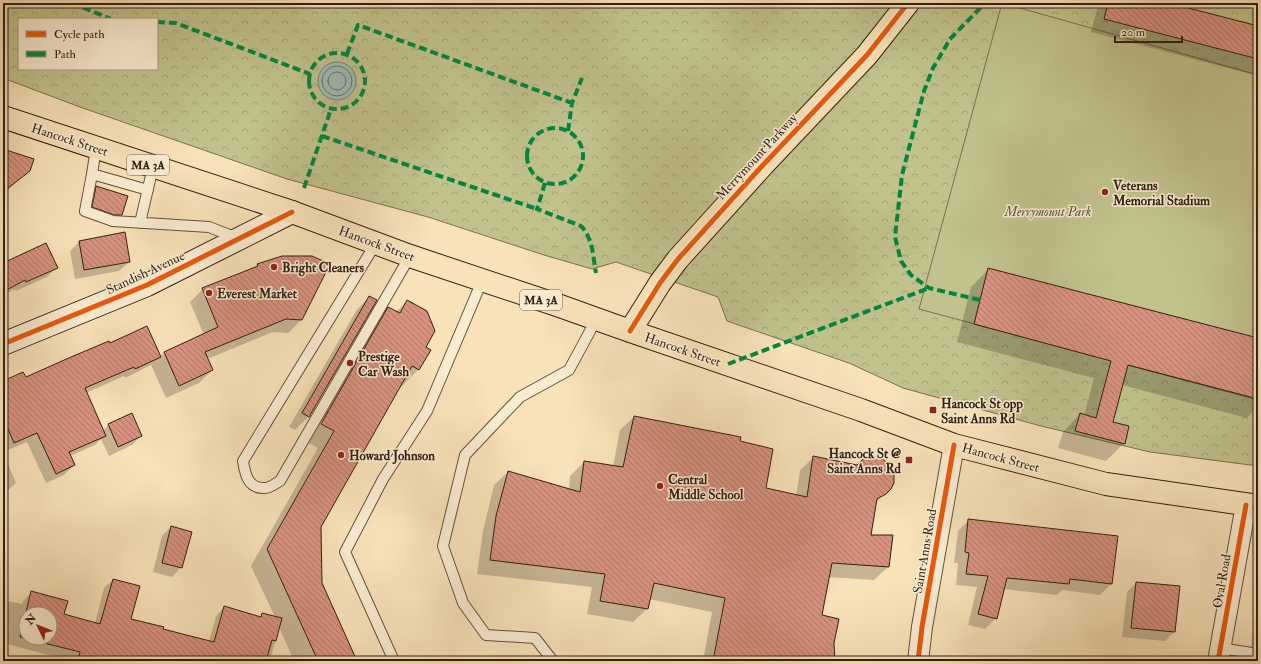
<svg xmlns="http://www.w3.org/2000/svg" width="1261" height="664" font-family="'IM FELL Double Pica',serif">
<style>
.park{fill:url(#park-crowns);stroke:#7a704f;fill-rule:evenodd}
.garden{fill:#c1c28c;stroke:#7a704f}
.water{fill:#9fbcb6;stroke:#737d74}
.shadow{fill:#0003;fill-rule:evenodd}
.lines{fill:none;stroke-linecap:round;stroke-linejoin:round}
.shore{stroke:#686e64;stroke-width:1}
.building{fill:url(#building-back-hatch);stroke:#321f12;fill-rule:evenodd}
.lane-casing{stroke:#64503c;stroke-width:12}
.street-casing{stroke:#64503c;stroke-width:22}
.secondary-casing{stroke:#321f12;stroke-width:24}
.primary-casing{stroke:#321f12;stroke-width:24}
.lane{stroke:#faecd1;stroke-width:10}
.street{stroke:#faecd1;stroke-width:20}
.secondary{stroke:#faecd1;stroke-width:22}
.primary{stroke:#f8e2b8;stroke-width:22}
.quiet{stroke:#00873e;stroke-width:4;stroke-dasharray:8 4;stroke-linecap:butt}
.cycleway-casing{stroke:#faecd1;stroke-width:8}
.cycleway{stroke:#e8590c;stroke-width:5}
.poi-dot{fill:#8f2418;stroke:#faecd1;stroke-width:1.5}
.labels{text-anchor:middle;stroke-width:3;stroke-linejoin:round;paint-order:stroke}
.shield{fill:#faecd1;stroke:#6e5c4b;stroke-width:1}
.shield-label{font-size:12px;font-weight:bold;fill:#321f12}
.street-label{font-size:13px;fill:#321f12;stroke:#faecd1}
.poi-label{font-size:13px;font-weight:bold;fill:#321f12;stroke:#faecd1;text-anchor:start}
.park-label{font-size:13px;font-style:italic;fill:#5d5037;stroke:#faecd1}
</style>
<defs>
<pattern id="park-crowns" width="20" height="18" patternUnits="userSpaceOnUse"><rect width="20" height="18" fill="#c1c28c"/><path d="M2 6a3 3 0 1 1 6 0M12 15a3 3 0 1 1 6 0" fill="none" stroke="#a6a678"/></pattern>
<pattern id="building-back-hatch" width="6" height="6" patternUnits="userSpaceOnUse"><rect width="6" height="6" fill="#d9917d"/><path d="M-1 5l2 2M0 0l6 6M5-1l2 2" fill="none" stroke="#b17665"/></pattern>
</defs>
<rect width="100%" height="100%" fill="#f8e2b8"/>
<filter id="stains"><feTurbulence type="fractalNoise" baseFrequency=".005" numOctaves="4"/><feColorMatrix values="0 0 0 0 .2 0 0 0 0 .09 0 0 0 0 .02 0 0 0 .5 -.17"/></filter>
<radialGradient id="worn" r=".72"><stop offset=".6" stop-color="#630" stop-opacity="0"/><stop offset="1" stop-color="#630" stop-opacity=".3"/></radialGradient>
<path class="park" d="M 3,3 L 1258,3 L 1258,466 L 1150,452 L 1041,426 L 903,388 L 849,363 L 727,321 L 718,297 L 616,262 L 592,269 L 544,255 L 428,217 L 287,179 L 80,107 L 3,78 ZM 19,19 L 157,19 L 157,69 L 19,69 Z"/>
<path class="garden" d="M 1002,3 L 1258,75 L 1258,400 L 919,309 Z"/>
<path class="water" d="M318 81a19 19 0 1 1 38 0a19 19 0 1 1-38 0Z"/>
<path class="shadow" d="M 1099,3 L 1165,3 L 1258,27 L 1258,76 L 1091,32 Z
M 3,150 L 29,171 L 8,190 L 7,194 L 3,198 Z
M 97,187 L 121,215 L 112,224 L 105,223 L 84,216 L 87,196 Z
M 79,242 L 129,262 L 119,271 L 75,279 L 70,251 Z
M 3,264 L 56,268 L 47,277 L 16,291 L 15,289 L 3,295 Z
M 258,265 L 301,320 L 288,333 L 273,332 L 207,359 L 212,370 L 199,383 L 166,398 L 151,365 L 125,378 L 124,376 L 86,393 L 103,431 L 108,425 L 141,436 L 132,445 L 109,456 L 101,439 L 95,445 L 70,456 L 74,465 L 64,475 L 46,483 L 27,442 L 3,452 L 3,382 L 25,378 L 109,344 L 160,357 L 164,353 L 204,335 L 190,302 L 203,289 L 254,268 Z
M 989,269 L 1258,340 L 1258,406 L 1247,418 L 1122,385 L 1112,423 L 1124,443 L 1106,461 L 1058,448 L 1063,432 L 1080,414 L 1084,416 L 1094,378 L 957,342 L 971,287 Z
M 369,297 L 308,417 L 295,430 L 289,427 L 356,311 Z
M 407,301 L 425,347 L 418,370 L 402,386 L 400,385 L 320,527 L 321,583 L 356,661 L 294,661 L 279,627 L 270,661 L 71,661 L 3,643 L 3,600 L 22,604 L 23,601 L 32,592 L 63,614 L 95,623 L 104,588 L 113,580 L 130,620 L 162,630 L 209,642 L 216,616 L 224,607 L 260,617 L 263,614 L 275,617 L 251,566 L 318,448 L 305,441 L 372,325 L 388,308 L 396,312 ZM 26,614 L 50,614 L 50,638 L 26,638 Z
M 634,417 L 739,442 L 765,488 L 796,496 L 800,470 L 814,457 L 890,488 L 875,503 L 870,536 L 888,567 L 874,580 L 828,577 L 820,615 L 833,643 L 834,661 L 703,661 L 712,612 L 649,599 L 647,609 L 633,622 L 587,614 L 592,587 L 477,574 L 483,531 L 494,485 L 508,472 L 569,490 L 570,476 L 584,462 L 613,467 L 620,430 Z
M 3,453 L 16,483 L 6,492 L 3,494 Z
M 969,520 L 1117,537 L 1111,584 L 1100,595 L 1062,590 L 1057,595 L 1003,589 L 996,618 L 985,629 L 968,625 L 977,587 L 956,585 L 958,563 L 954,563 L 958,531 Z
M 171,527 L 181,567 L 172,577 L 153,572 L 162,536 Z
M 1136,583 L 1174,632 L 1165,641 L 1122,637 L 1127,592 Z
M 1258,602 L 1258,661 L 1252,661 L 1250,659 L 1256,604 Z"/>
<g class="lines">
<path class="shore" d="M322 81a15 15 0 1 1 30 0a15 15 0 1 1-30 0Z
M328 81a9 9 0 1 1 18 0a9 9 0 1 1-18 0Z"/>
</g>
<path class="building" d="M 1108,3 L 1169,3 L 1258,26 L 1258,59 L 1104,19 Z
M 3,149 L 34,159 L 30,171 L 3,192 Z
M 96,186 L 128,196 L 122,215 L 114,215 L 92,207 Z
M 125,232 L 130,262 L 84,270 L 79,241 Z
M 46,243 L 58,268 L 26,282 L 25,280 L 3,292 L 3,263 Z
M 282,256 L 312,256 L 330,264 L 302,320 L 286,319 L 205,352 L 213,370 L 179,386 L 164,352 L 218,327 L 202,288 L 258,266 L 257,264 Z
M 988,268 L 1258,338 L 1258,399 L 1128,365 L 1113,422 L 1129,426 L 1125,444 L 1075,431 L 1080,413 L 1096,418 L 1111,361 L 974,324 Z
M 369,296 L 377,300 L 309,417 L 302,413 Z
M 407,300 L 427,311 L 435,331 L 426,347 L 431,350 L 419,370 L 412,366 L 321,527 L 322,583 L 357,661 L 318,661 L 267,549 L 334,431 L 321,424 L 388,307 L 400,313 Z
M 147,326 L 161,357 L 135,369 L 134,367 L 85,388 L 106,436 L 69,452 L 75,465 L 56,474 L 37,433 L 14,443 L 3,417 L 3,381 L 23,372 L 26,377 L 71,357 L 109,341 L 110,343 Z
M 132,413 L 142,436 L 118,447 L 108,424 Z
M 634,416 L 741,437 L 740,441 L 773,449 L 766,488 L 807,497 L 813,456 L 857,465 L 862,460 L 868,457 L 875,457 L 882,459 L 888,463 L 892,469 L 894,475 L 894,483 L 891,489 L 886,494 L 877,499 L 871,535 L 893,535 L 889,567 L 832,563 L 822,615 L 839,619 L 834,643 L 835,661 L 713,661 L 725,598 L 654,583 L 648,609 L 600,601 L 605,574 L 490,560 L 496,516 L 508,471 L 580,492 L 584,461 L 623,467 Z
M 968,519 L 1118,536 L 1112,584 L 1070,579 L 1069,584 L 1007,578 L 997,619 L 978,614 L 988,576 L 966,574 L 969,553 L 965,552 Z
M 171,526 L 192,532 L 182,568 L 162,563 Z
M 113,579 L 140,586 L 131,619 L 164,627 L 163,629 L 214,642 L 224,606 L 261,617 L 262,613 L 282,618 L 276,641 L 272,640 L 266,661 L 98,661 L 79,656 L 80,652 L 20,637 L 31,591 L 68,601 L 64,614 L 100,624 ZM 26,614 L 50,614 L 50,638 L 26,638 Z
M 1136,582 L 1180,586 L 1175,632 L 1131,628 Z"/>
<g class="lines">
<g class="lane-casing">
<path id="lane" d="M 96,148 L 92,174 L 85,211 L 113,221 L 209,227 L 237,238
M 92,174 L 148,190
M 140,223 L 153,167
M 376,243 L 243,461 C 245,474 248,489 265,488 C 270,488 276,483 280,481 L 410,256
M 1220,648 L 1258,654
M 394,661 L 345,552 L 383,479 L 427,411 L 482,281
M 553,661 L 535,638 L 486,635 L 463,603 L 443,546 L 465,455 L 520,397 L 569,370 L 596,320"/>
</g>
<g class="street-casing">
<path id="street" d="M 918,661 L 922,627 L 954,445
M 1218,661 L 1246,505"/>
</g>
<g class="secondary-casing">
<path id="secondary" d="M 3,344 L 147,285 L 292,212"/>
</g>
<g class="primary-casing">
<path id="primary" d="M 3,117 L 292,212 L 410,256 L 560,306 L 630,331 L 861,410 L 954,445 L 1106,484 L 1258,506
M 630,331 L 660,283 L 678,259 L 763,165 L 867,55 L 908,3"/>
</g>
<use href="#lane" class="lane"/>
<use href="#street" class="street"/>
<use href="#secondary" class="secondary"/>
<use href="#primary" class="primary"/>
<path class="quiet" d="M 72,3 L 111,19
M 157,22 L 176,23 L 310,74
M309 81a28 28 0 1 1 56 0a28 28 0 1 1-56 0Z
M 347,54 L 358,25 L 572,103
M527 156a28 28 0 1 1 56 0a28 28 0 1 1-56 0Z
M 568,131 L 572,103 L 582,78
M 322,136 L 537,209
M 545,183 L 537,209 L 581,226 C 593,238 593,257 596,273
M 304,188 L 331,109
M 980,300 L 929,288 L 911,275 L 901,261 L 895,237 L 902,175 L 924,91 L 933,68 L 950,39 L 985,3
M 728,364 L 929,288"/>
<g class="cycleway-casing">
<path id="cycleway" d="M 630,331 L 660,283 L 678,259 L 763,165 L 867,55 L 908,3
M 3,344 L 147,285 L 292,212
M 918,661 L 922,627 L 954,445
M 1218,661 L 1246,505"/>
</g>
<use href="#cycleway" class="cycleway"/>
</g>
<g class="poi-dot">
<circle cx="1105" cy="192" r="4"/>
<circle cx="274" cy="267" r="4"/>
<circle cx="209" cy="293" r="4"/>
<circle cx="350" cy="363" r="4"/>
<rect x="929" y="406" width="8" height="8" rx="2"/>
<circle cx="341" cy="455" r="4"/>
<rect x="905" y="456" width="8" height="8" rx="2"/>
<circle cx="660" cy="486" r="4"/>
</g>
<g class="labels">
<g class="shield">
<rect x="127" y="155" width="42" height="20" rx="3"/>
<rect x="520" y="290" width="42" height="20" rx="3"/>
</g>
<g class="shield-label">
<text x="148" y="169">MA 3A</text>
<text x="541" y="304">MA 3A</text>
</g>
<g class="street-label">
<text transform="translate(70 139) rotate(18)" y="5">Hancock Street</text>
<text transform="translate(756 156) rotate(-47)" y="5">Merrymount Parkway</text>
<text transform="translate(377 243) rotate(20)" y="5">Hancock Street</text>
<text transform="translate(145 272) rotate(-25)" y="5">Standish Avenue</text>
<text transform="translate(683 349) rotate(19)" y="5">Hancock Street</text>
<text transform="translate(1001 457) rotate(15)" y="5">Hancock Street</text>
<text transform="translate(924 551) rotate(-80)" y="5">Saint Anns Road</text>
<text transform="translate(1221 581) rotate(-80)" y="5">Oval Road</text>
</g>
<g class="poi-label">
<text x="1113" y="190">Veterans<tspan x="1113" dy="15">Memorial Stadium</tspan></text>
<text x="282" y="272">Bright Cleaners</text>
<text x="217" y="298">Everest Market</text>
<text x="358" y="361">Prestige<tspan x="358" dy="15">Car Wash</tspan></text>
<text x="941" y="408">Hancock St opp<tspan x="941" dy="15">Saint Anns Rd</tspan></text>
<text x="901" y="458" text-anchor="end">Hancock St @<tspan x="901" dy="15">Saint Anns Rd</tspan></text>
<text x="349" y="460">Howard Johnson</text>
<text x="668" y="484">Central<tspan x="668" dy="15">Middle School</tspan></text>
</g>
<g class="park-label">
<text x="1048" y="216">Merrymount Park</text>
</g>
</g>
<rect width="1261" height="664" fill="none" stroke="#f8e2b8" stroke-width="16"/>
<rect x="4" y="4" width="1253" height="656" fill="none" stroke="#321f12" stroke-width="2"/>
<rect x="8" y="8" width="1245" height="648" fill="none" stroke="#321f12"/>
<rect x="18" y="18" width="140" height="52" fill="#faecd1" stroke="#aa9a85"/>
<rect x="26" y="31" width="20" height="6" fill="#e8590c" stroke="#aa9a85"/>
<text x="54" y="38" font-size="12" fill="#321f12">Cycle path</text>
<rect x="26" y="51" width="20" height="6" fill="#00873e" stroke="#aa9a85"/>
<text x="54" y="58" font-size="12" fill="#321f12">Path</text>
<g transform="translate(38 626) rotate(313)"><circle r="19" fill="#faecd1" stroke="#aa9a85"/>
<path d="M0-3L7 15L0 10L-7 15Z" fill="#8f2418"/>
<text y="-6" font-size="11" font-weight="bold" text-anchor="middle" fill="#321f12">N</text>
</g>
<path d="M1115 36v6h67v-6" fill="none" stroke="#321f12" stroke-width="2"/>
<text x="1121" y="36" font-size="12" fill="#321f12" stroke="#faecd1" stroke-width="3" paint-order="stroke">20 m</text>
<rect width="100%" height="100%" filter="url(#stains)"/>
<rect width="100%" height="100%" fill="url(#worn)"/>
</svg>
